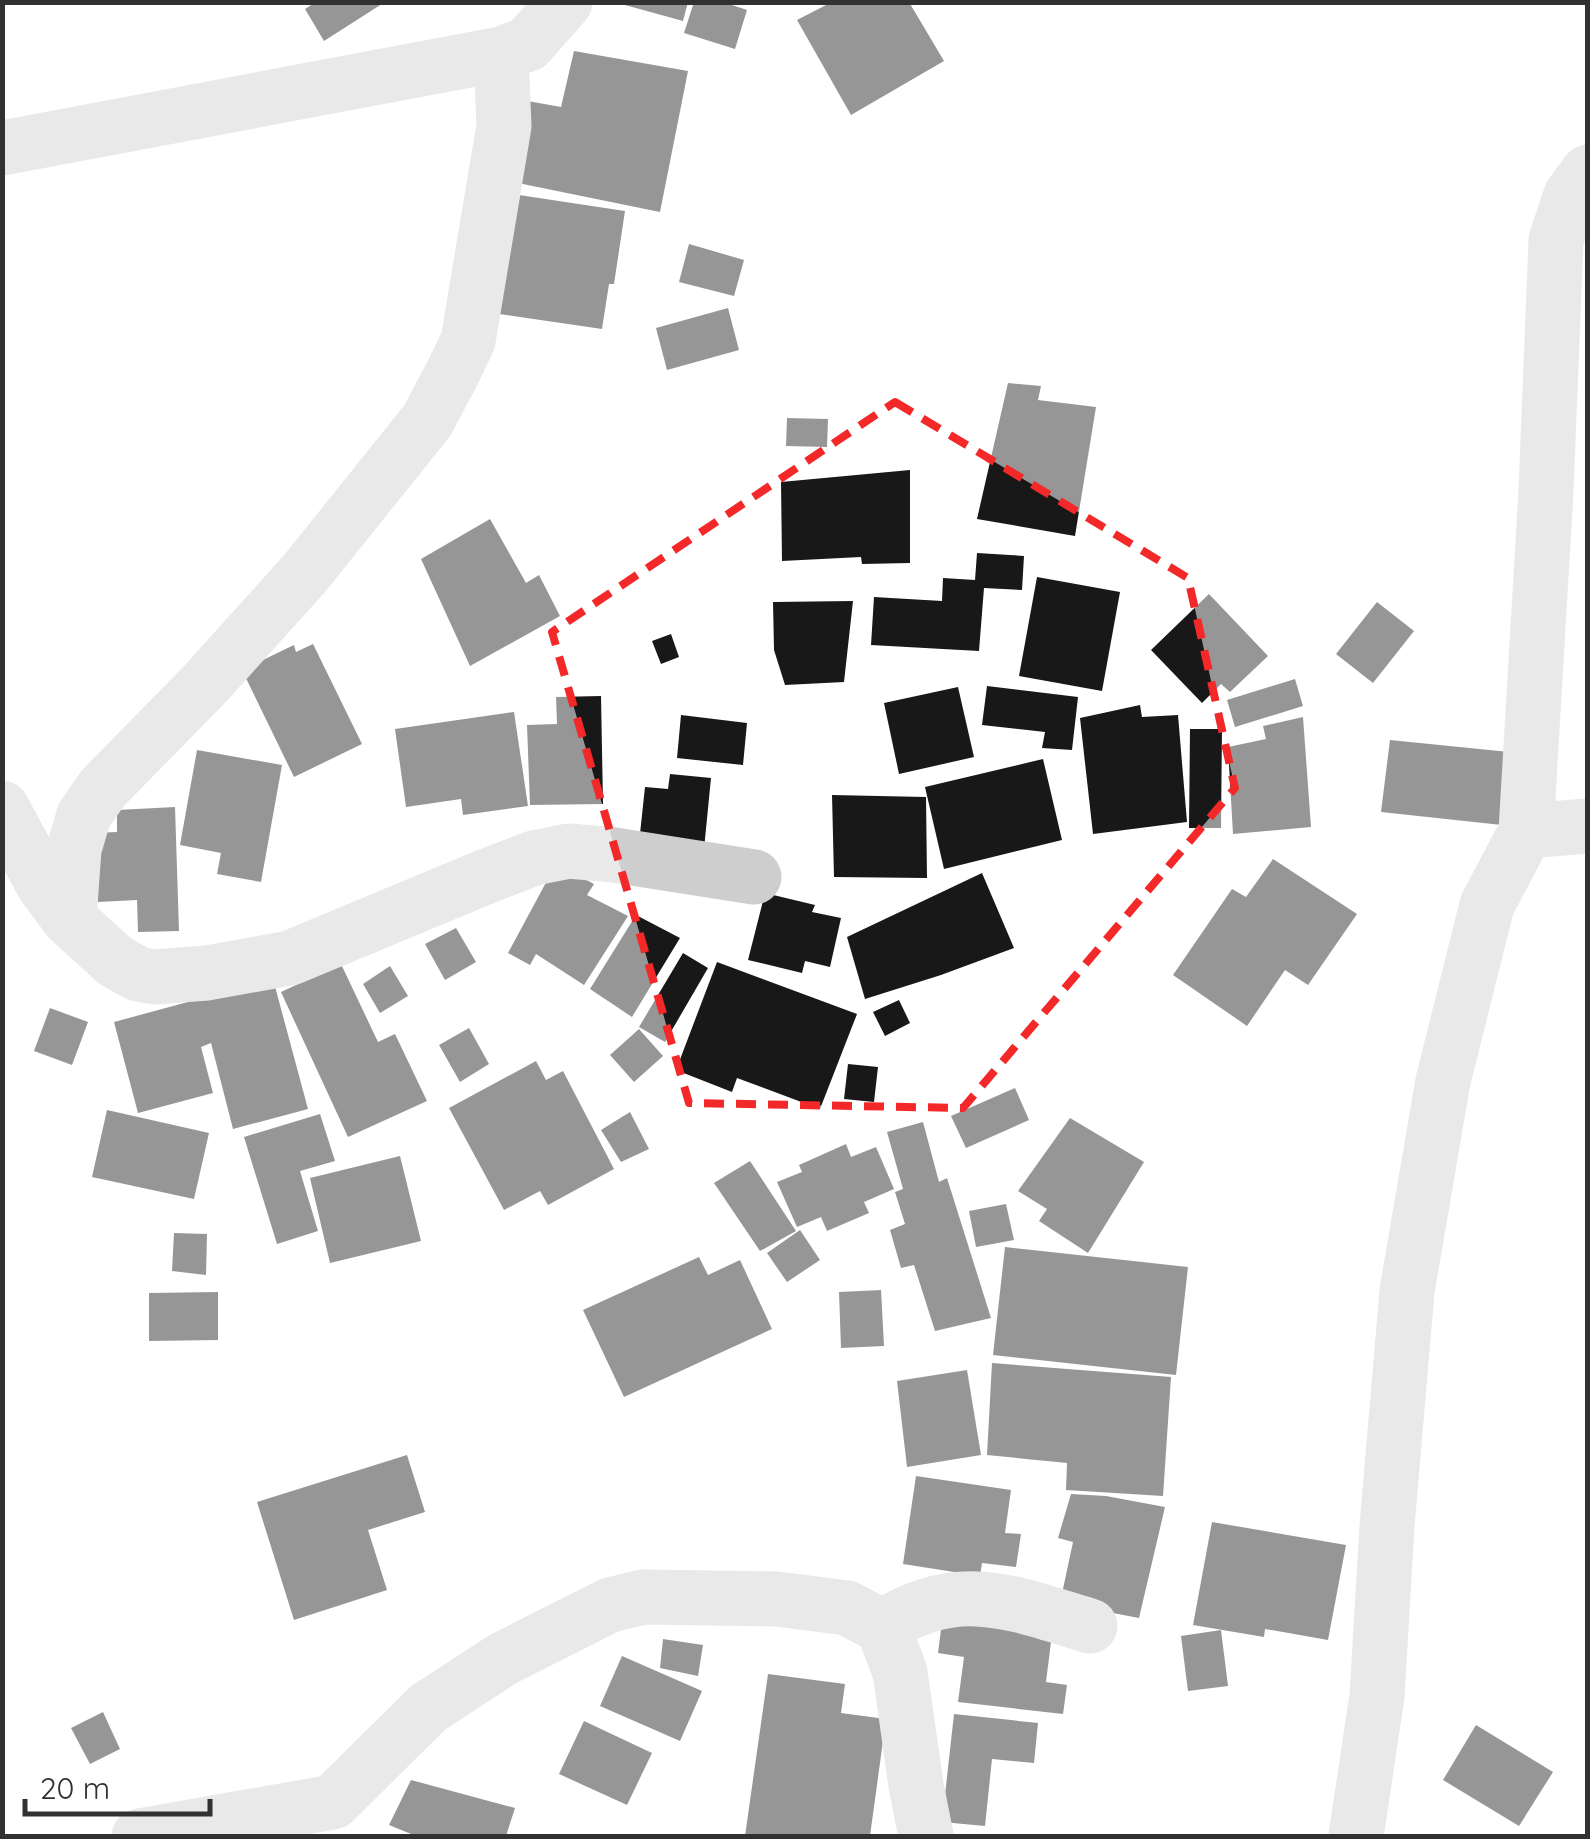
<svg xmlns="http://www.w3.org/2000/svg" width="1590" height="1839" font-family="Quicksand,sans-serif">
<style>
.building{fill:#181818}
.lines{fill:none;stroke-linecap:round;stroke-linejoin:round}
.street{stroke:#cecece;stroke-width:55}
.marked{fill:none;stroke:#f32828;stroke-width:8;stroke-dasharray:20 12;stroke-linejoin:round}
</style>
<rect width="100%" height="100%" fill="#fff"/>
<path class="building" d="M 316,2 L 385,2 L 324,41 L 305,9 Z
M 614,2 L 688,2 L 683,21 Z
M 694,2 L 723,2 L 747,10 L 735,49 L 684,33 Z
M 832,2 L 909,2 L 944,61 L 851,115 L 797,20 Z
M 574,51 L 688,71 L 660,212 L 503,180 L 522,100 L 561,107 Z
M 519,195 L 625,211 L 614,284 L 609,284 L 602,329 L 499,314 Z
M 689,244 L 744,260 L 734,296 L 679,282 Z
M 728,308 L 739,350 L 667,370 L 656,328 Z
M 1008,383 L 1041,386 L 1038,400 L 1096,407 L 1075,536 L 977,519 Z
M 787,418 L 828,419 L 827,447 L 786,446 Z
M 910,470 L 910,563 L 862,564 L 861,557 L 782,561 L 781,482 Z
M 490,519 L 526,583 L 539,575 L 560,616 L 470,666 L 421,559 Z
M 977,553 L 1024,556 L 1022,590 L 984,588 L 979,651 L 871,645 L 874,597 L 942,601 L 943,578 L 975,580 Z
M 1037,577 L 1120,592 L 1102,691 L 1019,676 Z
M 1209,594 L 1268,656 L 1230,692 L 1221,684 L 1202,703 L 1151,650 Z
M 853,601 L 844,682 L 785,685 L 774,650 L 773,602 Z
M 1377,602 L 1414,631 L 1373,683 L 1336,654 Z
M 671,634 L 679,657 L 661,664 L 652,641 Z
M 313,644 L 362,744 L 294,777 L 242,670 L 294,645 L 296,652 Z
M 1295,679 L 1303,706 L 1235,727 L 1227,700 Z
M 987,686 L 1078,697 L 1072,750 L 1042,748 L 1045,732 L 982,725 Z
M 958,687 L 974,757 L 899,774 L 884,703 Z
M 601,696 L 603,804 L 530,805 L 527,725 L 557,724 L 556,697 Z
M 1140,705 L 1142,717 L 1178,715 L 1187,822 L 1093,834 L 1080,718 Z
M 514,712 L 528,806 L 463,815 L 461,799 L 406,807 L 395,729 Z
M 681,715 L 747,723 L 743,765 L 677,758 Z
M 1303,717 L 1311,827 L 1233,834 L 1228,747 L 1266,739 L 1263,726 Z
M 1190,729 L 1222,729 L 1221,828 L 1189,828 Z
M 1390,740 L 1519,753 L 1511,826 L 1381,812 Z
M 197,750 L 282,765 L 261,882 L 217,874 L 221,853 L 180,845 Z
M 1043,759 L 1062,840 L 944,869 L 925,787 Z
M 670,774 L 711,778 L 704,849 L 639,843 L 645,787 L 668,789 Z
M 832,795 L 926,797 L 927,878 L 834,877 Z
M 175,807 L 179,931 L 138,932 L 137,900 L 98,902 L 94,833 L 117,832 L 117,810 Z
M 1273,859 L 1357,914 L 1308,985 L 1285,970 L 1247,1026 L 1173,975 L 1232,889 L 1246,897 Z
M 556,864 L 594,884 L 587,895 L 628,916 L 584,985 L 536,954 L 530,965 L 508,953 Z
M 982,873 L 1014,948 L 941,975 L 865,999 L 847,937 Z
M 765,893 L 815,905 L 812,912 L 841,918 L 830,967 L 805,961 L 802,973 L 748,960 Z
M 636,915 L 680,938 L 632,1017 L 590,989 Z
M 456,928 L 476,962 L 445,980 L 425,944 Z
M 683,953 L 708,968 L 665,1042 L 639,1027 Z
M 717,962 L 857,1014 L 820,1109 L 737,1078 L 732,1092 L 676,1070 Z
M 341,964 L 378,1042 L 395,1034 L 427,1101 L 348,1137 L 281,992 Z
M 390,966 L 408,996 L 380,1013 L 363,984 Z
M 273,979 L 308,1109 L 233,1129 L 211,1043 L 201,1047 L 213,1093 L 138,1113 L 114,1022 Z
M 899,1000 L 910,1023 L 885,1036 L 873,1012 Z
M 50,1008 L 88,1022 L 72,1065 L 34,1051 Z
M 469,1028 L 489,1064 L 460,1082 L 439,1045 Z
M 639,1029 L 663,1056 L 634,1082 L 610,1055 Z
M 536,1061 L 546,1080 L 563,1071 L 614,1169 L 548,1205 L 540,1191 L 504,1210 L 449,1108 Z
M 848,1064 L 878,1067 L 874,1102 L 844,1099 Z
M 1015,1088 L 1029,1120 L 966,1148 L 951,1116 Z
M 107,1110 L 209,1133 L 194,1199 L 92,1177 Z
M 630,1112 L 649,1149 L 621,1162 L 601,1130 Z
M 320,1114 L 335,1161 L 300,1171 L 318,1231 L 277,1244 L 244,1137 Z
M 1070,1118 L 1144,1162 L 1088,1253 L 1039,1221 L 1047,1209 L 1018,1191 Z
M 923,1122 L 939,1182 L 947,1178 L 991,1318 L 935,1331 L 914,1265 L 901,1268 L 890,1230 L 905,1224 L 895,1192 L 903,1189 L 887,1132 Z
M 846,1144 L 851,1157 L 876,1147 L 894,1189 L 864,1202 L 869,1213 L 827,1231 L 821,1217 L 797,1227 L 777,1182 L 802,1172 L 799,1165 Z
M 400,1156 L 421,1241 L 330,1263 L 310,1178 Z
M 750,1161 L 796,1231 L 760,1251 L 714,1183 Z
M 1006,1204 L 1014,1240 L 976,1247 L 969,1211 Z
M 800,1230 L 820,1260 L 787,1282 L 767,1253 Z
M 174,1233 L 207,1234 L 206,1275 L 172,1271 Z
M 1005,1247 L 1188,1267 L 1176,1375 L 993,1355 Z
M 699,1257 L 708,1275 L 740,1260 L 772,1329 L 624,1397 L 583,1310 Z
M 881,1290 L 884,1346 L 841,1348 L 839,1292 Z
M 218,1292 L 218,1340 L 149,1341 L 149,1293 Z
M 992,1363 L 1171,1377 L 1163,1496 L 1066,1490 L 1067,1463 L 987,1455 Z
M 967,1370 L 981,1455 L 907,1467 L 897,1381 Z
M 407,1455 L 425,1512 L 368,1530 L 387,1590 L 294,1620 L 257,1502 Z
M 916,1476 L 1011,1490 L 1005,1533 L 1021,1534 L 1016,1567 L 982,1563 L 980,1576 L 903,1564 Z
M 1071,1494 L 1106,1496 L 1165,1507 L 1139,1618 L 1060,1603 L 1073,1542 L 1058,1538 Z
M 1212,1522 L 1346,1545 L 1328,1640 L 1265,1629 L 1264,1637 L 1193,1625 Z
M 943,1614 L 1053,1626 L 1046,1682 L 1067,1685 L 1063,1714 L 958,1702 L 964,1657 L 938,1653 Z
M 1221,1630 L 1228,1686 L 1188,1691 L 1181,1636 Z
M 663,1639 L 703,1645 L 698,1676 L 660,1668 Z
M 622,1656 L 702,1691 L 680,1741 L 600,1706 Z
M 768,1674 L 845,1684 L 841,1713 L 886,1719 L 870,1836 L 745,1836 Z
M 103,1712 L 120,1749 L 90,1764 L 71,1728 Z
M 954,1714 L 1038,1723 L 1034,1763 L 992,1759 L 985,1826 L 942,1822 Z
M 584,1721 L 652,1753 L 627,1805 L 559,1774 Z
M 1476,1725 L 1553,1772 L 1519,1826 L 1443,1780 Z
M 411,1780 L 515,1808 L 506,1836 L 416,1836 L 389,1825 Z"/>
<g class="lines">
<path class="street" d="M 2,148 L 501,54 L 528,44 L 565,2
M 2,808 L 43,884 L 69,919 L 115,961 L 138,974 L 155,977 L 207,973 L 290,958 L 487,876 L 534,858 L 569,851 L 614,855 L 754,877
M 1526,831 L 1546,491 L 1556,240 L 1571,195 L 1588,172
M 69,919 L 74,849 L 84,815 L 103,788 L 205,684 L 305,573 L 427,421 L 451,376 L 468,341 L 504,126 L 501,54
M 883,1627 L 900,1672 L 916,1785 L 926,1836
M 139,1836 L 333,1802 L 428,1708 L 503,1659 L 610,1605 L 643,1597 L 777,1599 L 847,1608 L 883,1627 C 957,1578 1014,1603 1090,1626
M 1356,1836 L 1377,1696 L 1387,1526 L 1407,1291 L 1443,1081 L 1487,905 L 1526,831 L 1588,826"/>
</g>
<path d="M0 0H1590V1839H0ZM 895,402 L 1188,578 L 1235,788 L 963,1108 L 689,1103 L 552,632 Z" fill="#fff" fill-opacity=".55" fill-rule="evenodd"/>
<path class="marked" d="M 895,402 L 1188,578 L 1235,788 L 963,1108 L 689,1103 L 552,632 Z"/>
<rect width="1590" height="1839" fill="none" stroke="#313131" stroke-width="10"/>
<path d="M25 1799v15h185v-15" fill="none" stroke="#313131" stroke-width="5"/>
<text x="40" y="1799" font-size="30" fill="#313131" stroke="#ffffff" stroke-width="8" paint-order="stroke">20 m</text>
</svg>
